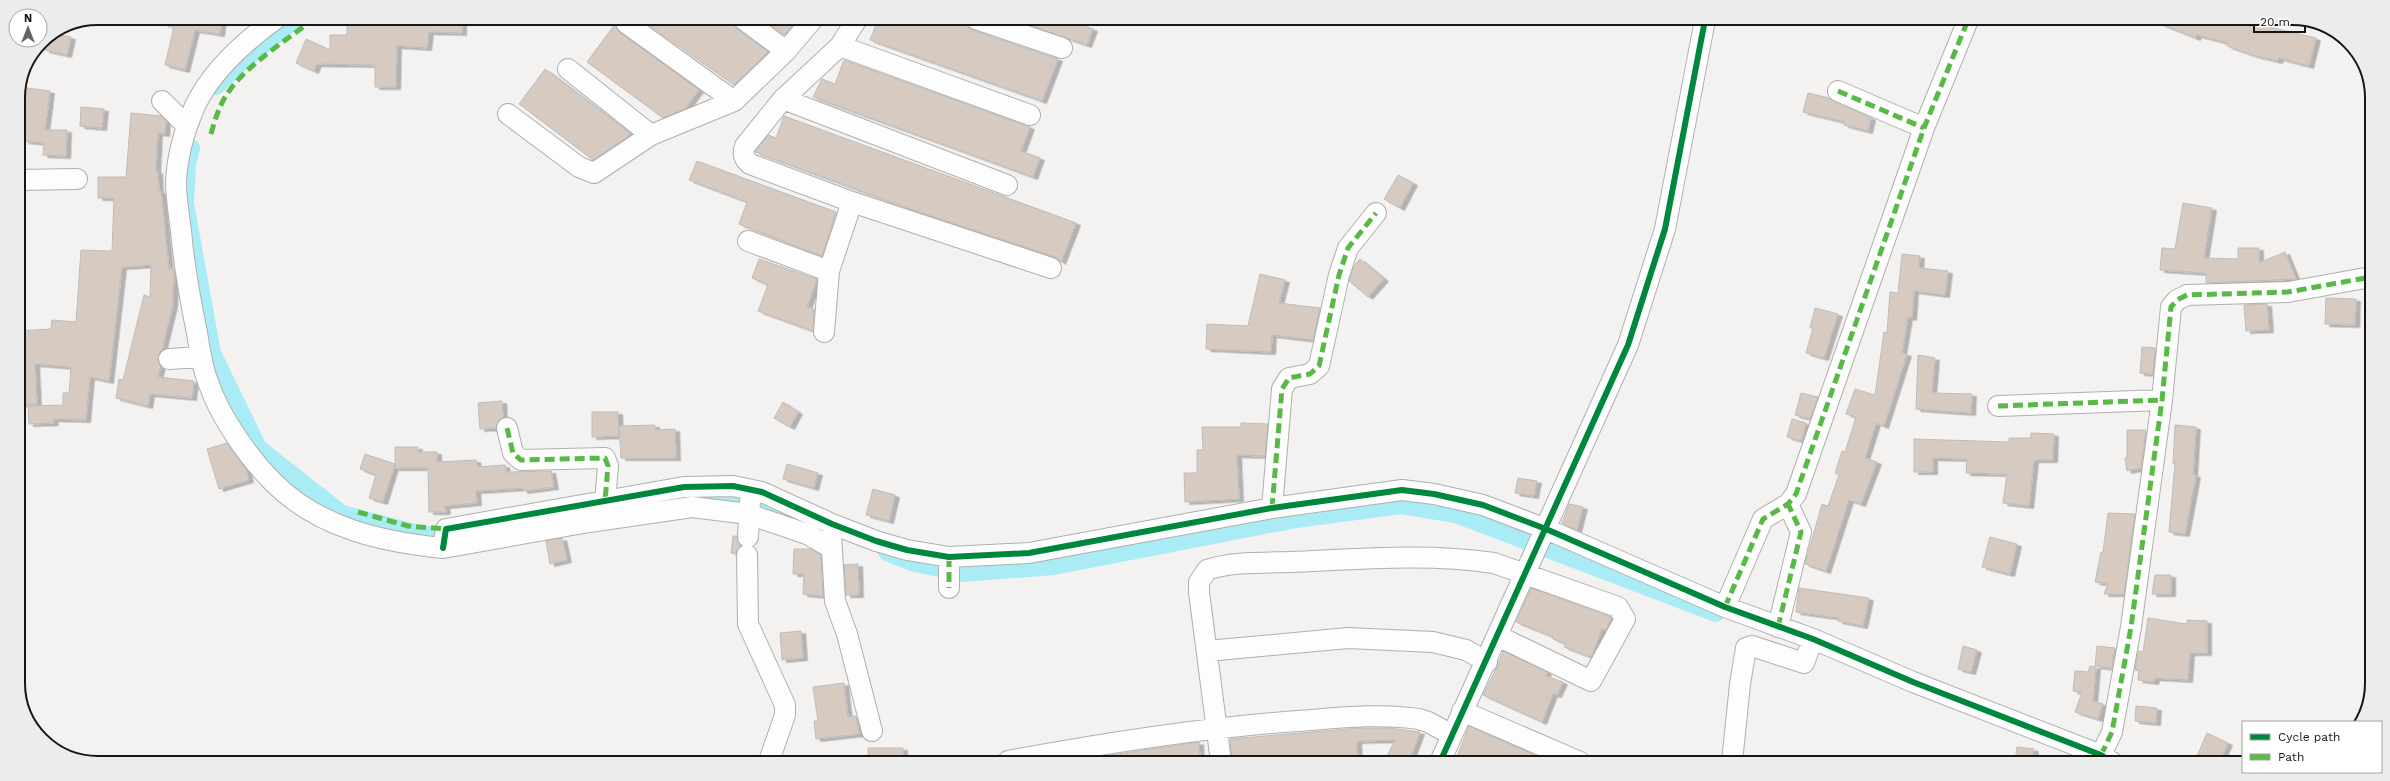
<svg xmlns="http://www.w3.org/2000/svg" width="2390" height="781" font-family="'Work Sans',sans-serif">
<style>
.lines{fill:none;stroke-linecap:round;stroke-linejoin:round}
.canal{stroke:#aaecf5;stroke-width:18}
.building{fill:#d7cac1;stroke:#bebcbb;filter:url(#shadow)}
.street-casing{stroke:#b0afae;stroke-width:22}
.street{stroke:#fdfdfd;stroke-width:20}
.quiet{stroke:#58b947;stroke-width:5;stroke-dasharray:10 5;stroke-linecap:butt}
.cycleway-casing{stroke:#fff;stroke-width:8}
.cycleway{stroke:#00873e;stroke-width:6}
.rim{fill:none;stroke:#171615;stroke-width:2}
</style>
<defs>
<filter id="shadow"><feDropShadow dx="4.5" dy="2.5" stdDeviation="0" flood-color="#0004"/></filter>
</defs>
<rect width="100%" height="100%" fill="#f4f2f1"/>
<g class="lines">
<path class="canal" d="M 216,86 L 239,64 L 297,18
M 191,148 L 187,165 L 185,203 L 212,353 L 258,448 L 342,514 L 422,535 L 459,536
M 640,504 L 718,494 L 768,505 L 787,513
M 887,552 L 915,563 L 963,573 L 1054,566 L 1296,519 L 1401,505 L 1456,514 L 1716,613"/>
</g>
<path class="building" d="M 169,18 L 222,18 L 220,34 L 195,30 L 185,70 L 165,65 L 174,27 L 168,27 Z
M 347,18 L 462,18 L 462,33 L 429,32 L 427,48 L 397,46 L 396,87 L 375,87 L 375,65 L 317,64 L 314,71 L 296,63 L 306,39 L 330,50 L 330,35 L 347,35 Z
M 640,19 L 732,19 L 736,28 L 768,52 L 734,85 Z
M 762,19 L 798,19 L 784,35 Z
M 878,19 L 965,19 L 967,26 L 972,30 L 1058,59 L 1042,101 L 870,40 Z
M 1012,19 L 1067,19 L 1093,29 L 1087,45 Z
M 2153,21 L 2233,21 L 2259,29 L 2260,25 L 2316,38 L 2309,66 L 2279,58 L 2278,61 L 2253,55 L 2227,46 L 2228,43 L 2197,35 L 2196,38 Z
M 615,24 L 619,32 L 699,90 L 685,109 L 663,118 L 587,62 Z
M 53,34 L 71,37 L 67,55 L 45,50 L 47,38 Z
M 844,60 L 1030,127 L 1021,151 L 1040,158 L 1033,177 L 813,97 L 822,79 L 835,84 Z
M 545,69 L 630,133 L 627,137 L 593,160 L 519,104 Z
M 20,87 L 50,91 L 45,130 L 67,130 L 66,156 L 43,155 L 44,143 L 24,141 L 26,103 L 18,102 Z
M 1808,93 L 1829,98 L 1871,118 L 1868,131 L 1844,125 L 1845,122 L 1803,112 Z
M 81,107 L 104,109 L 102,128 L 80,126 Z
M 131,113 L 161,116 L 166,121 L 165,134 L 158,133 L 156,171 L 158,171 L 159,191 L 161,191 L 169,269 L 174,269 L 173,305 L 162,350 L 159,354 L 158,360 L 161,366 L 158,377 L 194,381 L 192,398 L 150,394 L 148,406 L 116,398 L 119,379 L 123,380 L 144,295 L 150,297 L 151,265 L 122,267 L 109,381 L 90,377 L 86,420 L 53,419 L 54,423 L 29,424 L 28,406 L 63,405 L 63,393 L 69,393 L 71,367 L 35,364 L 37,404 L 18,404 L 18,331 L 51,329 L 52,320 L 76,322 L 81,250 L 112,251 L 114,198 L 98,198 L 98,177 L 126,177 Z
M 784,116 L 1076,223 L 1061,262 L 1055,257 L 907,208 L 755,152 L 768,135 L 776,138 Z
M 697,161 L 836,212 L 822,256 L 739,224 L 747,202 L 689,180 Z
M 1398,175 L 1413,183 L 1400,208 L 1384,199 Z
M 2183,203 L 2212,208 L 2204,258 L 2238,259 L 2238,248 L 2259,248 L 2259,263 L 2285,252 L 2296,279 L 2206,283 L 2206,273 L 2160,270 L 2162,248 L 2175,249 Z
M 1902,254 L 1920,256 L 1919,268 L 1948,271 L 1945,295 L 1914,291 L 1912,318 L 1908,317 L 1902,353 L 1907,354 L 1884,426 L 1876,423 L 1865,458 L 1877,462 L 1861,504 L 1849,500 L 1826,571 L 1805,564 L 1822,504 L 1828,506 L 1839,475 L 1835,473 L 1842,451 L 1845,452 L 1856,417 L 1846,414 L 1855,389 L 1875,395 L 1884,332 L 1887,333 L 1890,292 L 1898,293 Z
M 759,259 L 817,279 L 807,307 L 814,309 L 813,331 L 758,311 L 768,285 L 752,278 Z
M 1360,259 L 1384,279 L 1368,297 L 1349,281 L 1354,266 Z
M 1260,274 L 1285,280 L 1279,303 L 1320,308 L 1313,340 L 1272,335 L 1271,352 L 1206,349 L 1207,324 L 1248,326 Z
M 2326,298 L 2356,299 L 2355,325 L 2325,324 Z
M 2267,304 L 2269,330 L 2246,331 L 2244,305 Z
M 1815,308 L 1838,314 L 1824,358 L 1806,353 L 1813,328 L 1810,328 Z
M 2142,347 L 2155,348 L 2153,374 L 2140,373 Z
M 1918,355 L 1935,358 L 1932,393 L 1972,394 L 1971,413 L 1916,409 Z
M 1801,393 L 1818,397 L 1810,419 L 1795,415 Z
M 502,401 L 503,418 L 499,420 L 496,428 L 480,429 L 478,403 Z
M 783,402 L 798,412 L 790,427 L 774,418 Z
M 592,412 L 618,412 L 619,436 L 592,437 Z
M 1792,419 L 1806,423 L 1801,441 L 1787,437 Z
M 1241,423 L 1268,424 L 1265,456 L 1237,455 L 1239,499 L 1185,502 L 1184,473 L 1197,473 L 1197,450 L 1203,450 L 1202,427 L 1241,427 Z
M 655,425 L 655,430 L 675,429 L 676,458 L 621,458 L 619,426 Z
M 2175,425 L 2196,427 L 2193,475 L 2196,475 L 2185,534 L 2169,532 L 2175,463 L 2173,464 Z
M 2127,430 L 2146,430 L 2141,468 L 2127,471 L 2125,458 L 2127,457 Z
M 2031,433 L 2054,434 L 2053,460 L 2034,460 L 2029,506 L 2003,503 L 2007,474 L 1966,473 L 1967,459 L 1933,458 L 1933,472 L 1914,472 L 1914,439 L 2009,442 L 2009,438 L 2031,438 Z
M 227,443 L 246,469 L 249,480 L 219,489 L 207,449 Z
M 395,447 L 418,447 L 418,452 L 437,452 L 437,462 L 476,460 L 477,467 L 505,465 L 506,472 L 551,471 L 554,487 L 523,491 L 523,488 L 476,491 L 477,503 L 445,506 L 446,512 L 429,512 L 428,468 L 395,468 L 395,464 L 383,502 L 369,498 L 376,475 L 360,469 L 365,454 L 395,464 Z
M 787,464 L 818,473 L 814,488 L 783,479 Z
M 1518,478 L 1537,481 L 1534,496 L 1515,493 Z
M 873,489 L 895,495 L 889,521 L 866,515 Z
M 1569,504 L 1583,507 L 1577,530 L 1562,523 Z
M 2108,513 L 2135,514 L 2124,594 L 2104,594 L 2108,584 L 2095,582 L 2101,552 L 2103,552 Z
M 733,536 L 737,536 L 741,546 L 736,554 L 731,553 Z
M 1990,537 L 2017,544 L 2010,574 L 1982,567 Z
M 562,538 L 567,560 L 550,564 L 546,541 Z
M 794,549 L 811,549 L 821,555 L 823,596 L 803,594 L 804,574 L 793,574 Z
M 858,564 L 859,595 L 846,595 L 844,565 Z
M 2155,575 L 2171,575 L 2171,594 L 2152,594 Z
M 1531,588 L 1611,617 L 1606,630 L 1602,629 L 1591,657 L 1564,647 L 1566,644 L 1553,639 L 1553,637 L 1516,622 Z
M 1799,588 L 1869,598 L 1863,626 L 1838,621 L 1839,618 L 1796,612 Z
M 2148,618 L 2187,624 L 2187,620 L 2207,621 L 2207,653 L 2190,653 L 2188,680 L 2155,678 L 2154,682 L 2138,680 L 2139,671 L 2135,670 L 2138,651 L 2143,652 Z
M 801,631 L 803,658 L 782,660 L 780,633 Z
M 1963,646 L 1977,650 L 1971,672 L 1958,669 Z
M 2097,646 L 2115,648 L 2112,668 L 2095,666 Z
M 1503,651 L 1547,672 L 1546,676 L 1563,682 L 1557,695 L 1553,694 L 1542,722 L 1483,695 L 1497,667 Z
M 2090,666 L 2096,667 L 2093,701 L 2103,704 L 2098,719 L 2075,712 L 2082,692 L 2073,691 L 2075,671 L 2088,672 Z
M 844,683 L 848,717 L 856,716 L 859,734 L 816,739 L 814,721 L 818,721 L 813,687 Z
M 2136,706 L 2157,708 L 2156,723 L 2135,721 Z
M 1469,726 L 1484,733 L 1551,762 L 1455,762 Z
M 1359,728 L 1389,728 L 1420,732 L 1409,762 L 1384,762 L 1395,740 L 1357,741 L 1358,762 L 1232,762 L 1230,739 Z
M 2207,733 L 2228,743 L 2219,763 L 2194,763 Z
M 1199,742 L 1200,762 L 1182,762 L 1182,758 L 1104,762 L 1104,756 Z
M 2017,747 L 2034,749 L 2032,763 L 2015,763 Z
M 868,748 L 903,748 L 903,761 L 868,761 Z"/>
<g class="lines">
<g class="street-casing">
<path id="street" d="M 277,18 C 245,41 212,70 195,106 C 185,129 177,157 176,182 C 176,198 179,215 181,231 C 184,266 190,299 197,333 C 200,350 202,367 208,382 C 220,417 248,457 274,483 C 319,528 382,542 443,548 L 589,522 L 692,507 L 748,514 L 807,534 L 830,547
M 743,19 L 786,51
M 857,19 L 840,46 L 783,99 L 745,146 C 742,154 744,159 750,164 L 852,202 L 1051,268
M 976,19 L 1062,48
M 626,23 L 734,101
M 840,46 L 1030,115
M 568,69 L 651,135
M 1838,91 L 1924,128
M 783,99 L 1007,185
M 162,101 L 187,126
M 508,114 L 579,167 L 594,173 L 651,135 L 734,101 L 786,51 L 813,19
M 18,180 L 77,179
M 748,241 L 829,271
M 824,332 L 829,271 L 852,202
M 169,359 L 201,357
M 1998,406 L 2162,400
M 507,428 L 513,453 L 521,460 L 605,458 L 608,466 L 605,501
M 1272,508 L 1282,389 L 1289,378 L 1310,374 L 1319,366 L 1339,275 L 1348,248 L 1376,213
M 831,534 L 835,601 L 847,634 L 872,731
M 748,537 L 750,501
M 443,548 L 446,529 L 684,487 L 733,486 L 762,492 L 832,524 L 876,541 L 907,550 L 949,557 L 1029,553 L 1272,508 L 1402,490 L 1434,494 L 1483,505 L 1546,529 L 1725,607 L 1813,639 L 1913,682 L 2101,755 L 2113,763
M 747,555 L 748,624 L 785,705 L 785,715 L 769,761
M 949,557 L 949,588
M 1725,607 L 1763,519 L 1788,504 L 1796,494 L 1924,128 L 1968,20
M 1778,627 L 1801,532 L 1788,504
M 1207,651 L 1348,638 L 1433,642 L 1466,650 L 1487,662
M 1462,711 L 1580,762
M 2101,755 L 2112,732 L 2131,627 L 2162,400 L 2171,307 L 2177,300 L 2187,295 L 2288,292 L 2371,277
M 1008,761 C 1105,743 1199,728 1298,721 C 1337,718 1380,713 1419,719 L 1428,722 L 1452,735
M 1221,762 L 1199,592 L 1199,582 L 1207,570 C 1233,561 1265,563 1291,562 C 1359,559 1428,553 1494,563 L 1618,607 L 1625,619 L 1591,681 L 1498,636
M 1440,762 L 1628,345 L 1665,229 L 1705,20
M 1732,762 L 1740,684 L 1746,648 L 1752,646 L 1804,663 L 1813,639"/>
</g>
<use href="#street" class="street"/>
<path class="quiet" d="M 1838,91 L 1924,128
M 211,134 C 215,120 219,106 227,94 C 246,65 287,40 315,18
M 1998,406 L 2162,400
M 507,428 L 513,453 L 521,460 L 605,458 L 608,466 L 605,501
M 1272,508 L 1282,389 L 1289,378 L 1310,374 L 1319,366 L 1339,275 L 1348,248 L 1376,213
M 358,512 L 408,526 L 446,529
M 949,557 L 949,588
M 1725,607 L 1763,519 L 1788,504 L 1796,494 L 1924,128 L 1968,20
M 1778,627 L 1801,532 L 1788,504
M 2101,755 L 2112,732 L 2131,627 L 2162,400 L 2171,307 L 2177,300 L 2187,295 L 2288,292 L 2371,277"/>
<g class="cycleway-casing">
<path id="cycleway" d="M 443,548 L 446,529 L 684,487 L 733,486 L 762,492 L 832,524 L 876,541 L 907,550 L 949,557 L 1029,553 L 1272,508 L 1402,490 L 1434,494 L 1483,505 L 1546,529 L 1725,607 L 1813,639 L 1913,682 L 2101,755 L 2113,763
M 1440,762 L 1628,345 L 1665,229 L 1705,20"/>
</g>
<use href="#cycleway" class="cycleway"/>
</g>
<path d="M0 0H2390V781H0ZM98 25H2292A73 73 0 0 1 2365 98V683A73 73 0 0 1 2292 756H98A73 73 0 0 1 25 683V98A73 73 0 0 1 98 25Z" fill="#ececec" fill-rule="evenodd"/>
<path class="rim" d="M98 25H2292A73 73 0 0 1 2365 98V683A73 73 0 0 1 2292 756H98A73 73 0 0 1 25 683V98A73 73 0 0 1 98 25Z"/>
<rect x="2242" y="721" width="140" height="52" fill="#ffffff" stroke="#a2a2a1"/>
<rect x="2250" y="734" width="20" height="6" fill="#00873e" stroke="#a2a2a1"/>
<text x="2278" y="741" font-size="12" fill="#171615">Cycle path</text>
<rect x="2250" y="754" width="20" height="6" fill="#58b947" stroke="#a2a2a1"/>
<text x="2278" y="761" font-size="12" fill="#171615">Path</text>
<g transform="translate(28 28)"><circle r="19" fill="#ffffff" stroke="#a2a2a1"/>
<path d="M0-3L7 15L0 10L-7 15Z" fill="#646362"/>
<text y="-6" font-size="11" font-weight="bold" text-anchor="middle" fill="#171615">N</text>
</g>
<path d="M2254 26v6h51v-6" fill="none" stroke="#171615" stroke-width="2"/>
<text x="2260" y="26" font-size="12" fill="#171615" stroke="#ffffff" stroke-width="3" paint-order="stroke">20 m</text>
</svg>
